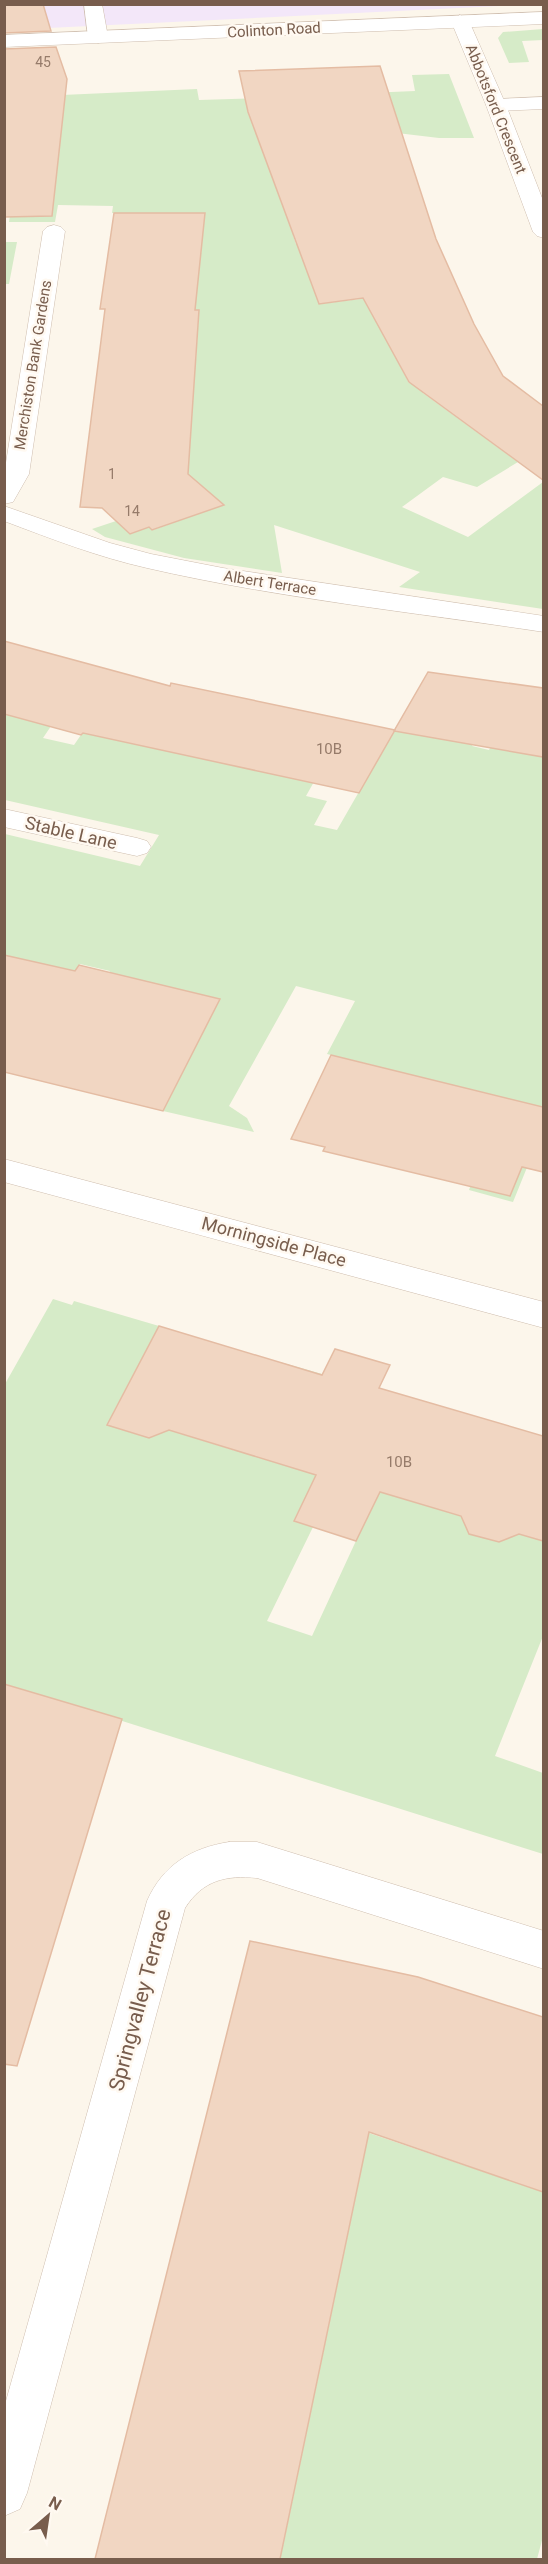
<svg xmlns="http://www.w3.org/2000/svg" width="548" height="2564" font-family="Roboto,sans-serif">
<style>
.education{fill:#f3e7f9}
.green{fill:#d6ebc8}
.building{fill:#f1d6c2;stroke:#e4bca3;stroke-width:1.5}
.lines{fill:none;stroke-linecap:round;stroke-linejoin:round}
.service-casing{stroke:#cfbeaf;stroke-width:1}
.minor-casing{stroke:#cfbeaf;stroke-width:1}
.tertiary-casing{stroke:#cfbeaf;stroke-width:1}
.service{fill:#fff;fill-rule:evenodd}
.minor{fill:#fff;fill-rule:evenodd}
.tertiary{fill:#fff;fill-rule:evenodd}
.labels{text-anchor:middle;stroke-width:5;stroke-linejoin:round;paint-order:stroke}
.far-number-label{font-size:14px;fill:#967b6a}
.far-street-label{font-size:15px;fill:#785d4d;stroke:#fff9f1}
.number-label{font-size:15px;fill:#967b6a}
.street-label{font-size:18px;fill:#785d4d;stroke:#fff9f1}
.near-street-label{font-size:21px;fill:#785d4d;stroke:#fff9f1}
</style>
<rect width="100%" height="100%" fill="#fcf6eb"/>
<path class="education" d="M 543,4 L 48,28 L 44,5 Z"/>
<path class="green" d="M 543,29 L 543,40 L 522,41 L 529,62 L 509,63 L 498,38 L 503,32 Z
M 449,74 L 474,138 L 439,138 L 397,133 L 355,228 L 293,235 L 296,244 L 332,241 L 319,304 L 393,295 L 390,347 L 409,383 L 448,379 L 423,393 L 518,462 L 477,487 L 443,477 L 402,507 L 468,537 L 543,482 L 543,609 L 399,587 L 420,572 L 274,525 L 282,573 L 184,558 L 105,537 L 92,529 L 116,521 L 130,534 L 149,527 L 153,530 L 223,505 L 194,479 L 123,503 L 196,360 L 199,310 L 174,310 L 196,295 L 198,286 L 174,213 L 112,213 L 113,206 L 58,205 L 55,222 L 9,222 L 10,215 L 49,216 L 52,189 L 17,97 L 197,89 L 199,100 L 260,98 L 261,102 L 246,102 L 249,116 L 289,114 L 344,94 L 415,91 L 412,75 Z
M 5,242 L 17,242 L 9,284 L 5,284 Z
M 86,674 L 43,738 L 74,745 L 119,680 L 315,780 L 306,796 L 327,801 L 314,825 L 337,830 L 418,689 L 443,693 L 480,731 L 472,746 L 489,750 L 498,733 L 534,755 L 544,757 L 543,1128 L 513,1202 L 469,1190 L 474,1176 L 373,1065 L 327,1054 L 355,1001 L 296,986 L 229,1106 L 247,1118 L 254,1132 L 163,1111 L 220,999 L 183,990 L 103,985 L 110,971 L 80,964 L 55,1004 L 5,966 L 5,834 L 140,866 L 159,835 L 5,800 L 5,714 Z
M 53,1299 L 72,1305 L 74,1301 L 159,1326 L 113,1413 L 119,1429 L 149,1438 L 169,1430 L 236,1451 L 280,1362 L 322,1374 L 313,1393 L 368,1411 L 310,1489 L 294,1520 L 313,1527 L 267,1621 L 312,1636 L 379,1491 L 461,1516 L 470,1534 L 499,1542 L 519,1534 L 543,1541 L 543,1636 L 495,1756 L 543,1773 L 543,1854 L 5,1684 L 5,1384 Z
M 351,2127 L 543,2192 L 544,2533 L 537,2559 L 280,2560 L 361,2171 Z"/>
<path class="building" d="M 4,4 L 43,4 L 51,31 L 4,33 Z
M 56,47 L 67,79 L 52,216 L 4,217 L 4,49 Z
M 380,66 L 436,239 L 474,324 L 503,376 L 543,406 L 543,480 L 409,382 L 363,298 L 319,304 L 248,112 L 239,71 Z
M 114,213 L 205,213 L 195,310 L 199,310 L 188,474 L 224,505 L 152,530 L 149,527 L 130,534 L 102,508 L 80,507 L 105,309 L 100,309 Z
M 4,641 L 170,686 L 171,683 L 395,730 L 359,793 L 83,733 L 81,735 L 4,714 Z
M 428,672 L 543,688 L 543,757 L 394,731 Z
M 4,955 L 75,971 L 79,965 L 220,999 L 163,1111 L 4,1072 Z
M 331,1055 L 543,1107 L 543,1172 L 522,1167 L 510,1196 L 323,1151 L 325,1147 L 291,1139 Z
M 159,1326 L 322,1375 L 335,1349 L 390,1365 L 379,1388 L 543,1436 L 543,1541 L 519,1534 L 499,1542 L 469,1534 L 461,1516 L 380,1492 L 356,1541 L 294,1521 L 316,1475 L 169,1430 L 149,1438 L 107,1425 Z
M 4,1684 L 122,1719 L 17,2066 L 4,2064 Z
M 250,1941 L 418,1977 L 543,2017 L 543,2192 L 369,2132 L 280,2559 L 95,2559 Z"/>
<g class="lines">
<g class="service-casing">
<path id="service" d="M 84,4 L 102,4 L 108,37 L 105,41 L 98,43 L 88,37 Z
M 544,97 L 544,109 L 496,111 L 489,109 L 486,105 L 489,101 L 496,99 Z
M 4,809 L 137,838 L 147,841 L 151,847 L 147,853 L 137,856 L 4,827 Z"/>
</g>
<g class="minor-casing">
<path id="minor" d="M 460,15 L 469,21 L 506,105 L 544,203 L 544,238 L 537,236 L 533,232 L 486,105 L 451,21 Z
M 54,225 L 61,227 L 65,231 L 29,474 L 13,502 L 4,504 L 4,475 L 43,231 L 47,227 Z
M 4,506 L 110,543 L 151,554 L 223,568 L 544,616 L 544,632 C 412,612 277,598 147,568 C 98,557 52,539 4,521 Z
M 4,1159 L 544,1302 L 544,1328 L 4,1182 Z
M 229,1842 L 257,1842 L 544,1931 L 544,1969 L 257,1878 C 226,1875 203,1880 185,1908 L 27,2493 L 20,2509 L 4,2516 L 4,2408 L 147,1901 C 163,1865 191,1848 229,1842 Z"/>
</g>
<g class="tertiary-casing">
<path id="tertiary" d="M 544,12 L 544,24 L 4,47 L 4,35 Z"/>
</g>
<use href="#service" class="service"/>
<use href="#minor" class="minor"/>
<use href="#tertiary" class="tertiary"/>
</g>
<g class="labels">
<g class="far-number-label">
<text x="43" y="67">45</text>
<text x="112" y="479">1</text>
<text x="132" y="516">14</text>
</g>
<g class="far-street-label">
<text transform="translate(274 30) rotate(-3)" y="5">Colinton Road</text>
<text transform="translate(496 109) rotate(68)" y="5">Abbotsford Crescent</text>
<text transform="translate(33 365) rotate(-81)" y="5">Merchiston Bank Gardens</text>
<text transform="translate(270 583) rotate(9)" y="5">Albert Terrace</text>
</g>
<g class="number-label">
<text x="329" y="754">10B</text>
<text x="399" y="1467">10B</text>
</g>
<g class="street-label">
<text transform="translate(71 833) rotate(13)" y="6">Stable Lane</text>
<text transform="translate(274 1242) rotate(15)" y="6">Morningside Place</text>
</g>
<g class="near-street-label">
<text transform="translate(140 2000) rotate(-75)" y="7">Springvalley Terrace</text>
</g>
</g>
<rect width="548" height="2564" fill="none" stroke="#785d4d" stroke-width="12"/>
<g transform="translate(48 2516) rotate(29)" stroke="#fff9f1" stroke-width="4.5" paint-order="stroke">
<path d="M0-4.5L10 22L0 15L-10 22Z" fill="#785d4d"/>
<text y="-9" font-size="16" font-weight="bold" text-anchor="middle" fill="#785d4d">N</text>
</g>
</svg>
